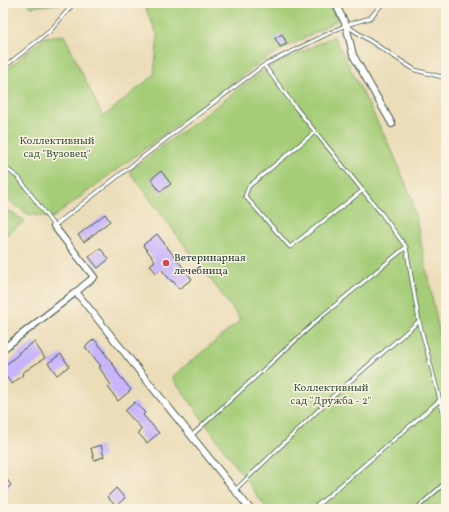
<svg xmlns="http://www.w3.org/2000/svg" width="449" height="512" font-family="Vollkorn,serif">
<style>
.green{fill:#a5cd78;stroke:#628556}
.building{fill:#c7b5fb}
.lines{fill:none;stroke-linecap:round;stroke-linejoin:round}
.lane-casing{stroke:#3e5548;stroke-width:4.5}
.street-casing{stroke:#3e5548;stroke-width:8}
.lane{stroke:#fff;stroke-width:3}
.street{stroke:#fff;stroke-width:6}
.poi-dot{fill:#d1495b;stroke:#fcf5e5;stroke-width:1.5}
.labels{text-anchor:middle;stroke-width:3;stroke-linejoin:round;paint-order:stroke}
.park-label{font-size:11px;fill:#3a5a42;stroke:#fcf5e5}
.poi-label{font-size:11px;fill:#1f3d34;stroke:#fcf5e5;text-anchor:start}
</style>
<rect width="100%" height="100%" fill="#fcf5e5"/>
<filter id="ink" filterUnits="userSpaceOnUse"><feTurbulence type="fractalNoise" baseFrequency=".025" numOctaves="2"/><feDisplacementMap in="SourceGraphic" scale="8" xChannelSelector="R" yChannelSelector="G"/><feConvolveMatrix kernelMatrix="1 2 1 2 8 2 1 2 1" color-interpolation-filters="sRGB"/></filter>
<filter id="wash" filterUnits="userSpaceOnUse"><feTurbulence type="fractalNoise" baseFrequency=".012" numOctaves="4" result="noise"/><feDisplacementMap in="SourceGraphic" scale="16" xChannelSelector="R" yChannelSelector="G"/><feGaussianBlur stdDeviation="0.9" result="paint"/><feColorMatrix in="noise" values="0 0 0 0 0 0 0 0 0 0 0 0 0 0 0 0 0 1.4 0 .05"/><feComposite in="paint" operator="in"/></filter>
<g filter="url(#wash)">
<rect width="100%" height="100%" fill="#ecddb9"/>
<path class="green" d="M 27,3 L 69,3 L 31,7 Z
M 143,3 L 328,3 L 338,20 L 265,59 L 52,218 L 28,214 L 3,197 L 3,73 L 45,37 L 64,35 L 103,117 L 154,75 L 158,36 Z
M 334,36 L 393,153 L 412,199 L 446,365 L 446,509 L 267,509 L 172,377 L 241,320 L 129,171 L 266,69 Z
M 3,207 L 25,221 L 3,237 Z"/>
<g id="blocks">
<path class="building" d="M 282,34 L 287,44 L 280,47 L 275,38 Z
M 161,171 L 171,184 L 160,192 L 151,179 Z
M 105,214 L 110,221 L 84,242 L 78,235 Z
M 157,234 L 192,279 L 179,289 L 173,281 L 172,282 L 161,269 L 156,273 L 150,265 L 155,261 L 143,245 Z
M 100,248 L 109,259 L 98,268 L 89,257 Z
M 94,339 L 105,352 L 104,352 L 117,370 L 116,371 L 131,390 L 118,401 L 108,387 L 111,385 L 99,367 L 101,366 L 85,347 Z
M 34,342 L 45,358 L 22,373 L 23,375 L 12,384 L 3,373 L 3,367 L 19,354 L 18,353 Z
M 61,354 L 69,366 L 57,375 L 48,363 Z
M 135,402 L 145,413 L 143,415 L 159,433 L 147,443 L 138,433 L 142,429 L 125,411 Z
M 101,445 L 104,457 L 94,460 L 91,448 Z
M 3,474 L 11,485 L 3,492 Z
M 116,488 L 125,498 L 116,506 L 107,497 Z"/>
</g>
</g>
<g filter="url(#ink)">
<use href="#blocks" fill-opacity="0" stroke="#3e5548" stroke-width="1"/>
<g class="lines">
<g class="lane-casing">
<path id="lane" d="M 347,26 L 415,70 L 446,78
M 264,65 L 296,108 L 381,213 L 406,247 L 419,321 L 446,423
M 3,68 L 50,31 L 74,3
M 315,132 L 249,186 L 245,196 L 290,247 L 362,191
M 3,166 L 19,178 L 54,226 L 184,125 L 264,65 L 346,25 L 370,18 L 383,3
M 191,436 L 322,316 L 406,247
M 235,490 L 331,398 L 419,321
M 313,509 L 440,400
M 416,509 L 446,482"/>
</g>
<g class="street-casing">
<path id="street" d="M 335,3 L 346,25 L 353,55 L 392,124
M 76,292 L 250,509
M 3,349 L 76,292 L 94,277 L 54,226"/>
</g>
<use href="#lane" class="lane"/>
<use href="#street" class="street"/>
</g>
</g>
<circle class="poi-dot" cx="166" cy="263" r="4"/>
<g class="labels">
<g class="park-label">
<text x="57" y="144">Коллективный<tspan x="57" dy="13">сад "Вузовец"</tspan></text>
<text x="331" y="391">Коллективный<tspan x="331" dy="13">сад "Дружба - 2"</tspan></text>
</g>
<g class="poi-label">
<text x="174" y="261">Ветеринарная<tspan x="174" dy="13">лечебница</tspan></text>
</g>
</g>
<rect width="449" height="512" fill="none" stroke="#fcf5e5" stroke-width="16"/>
</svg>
